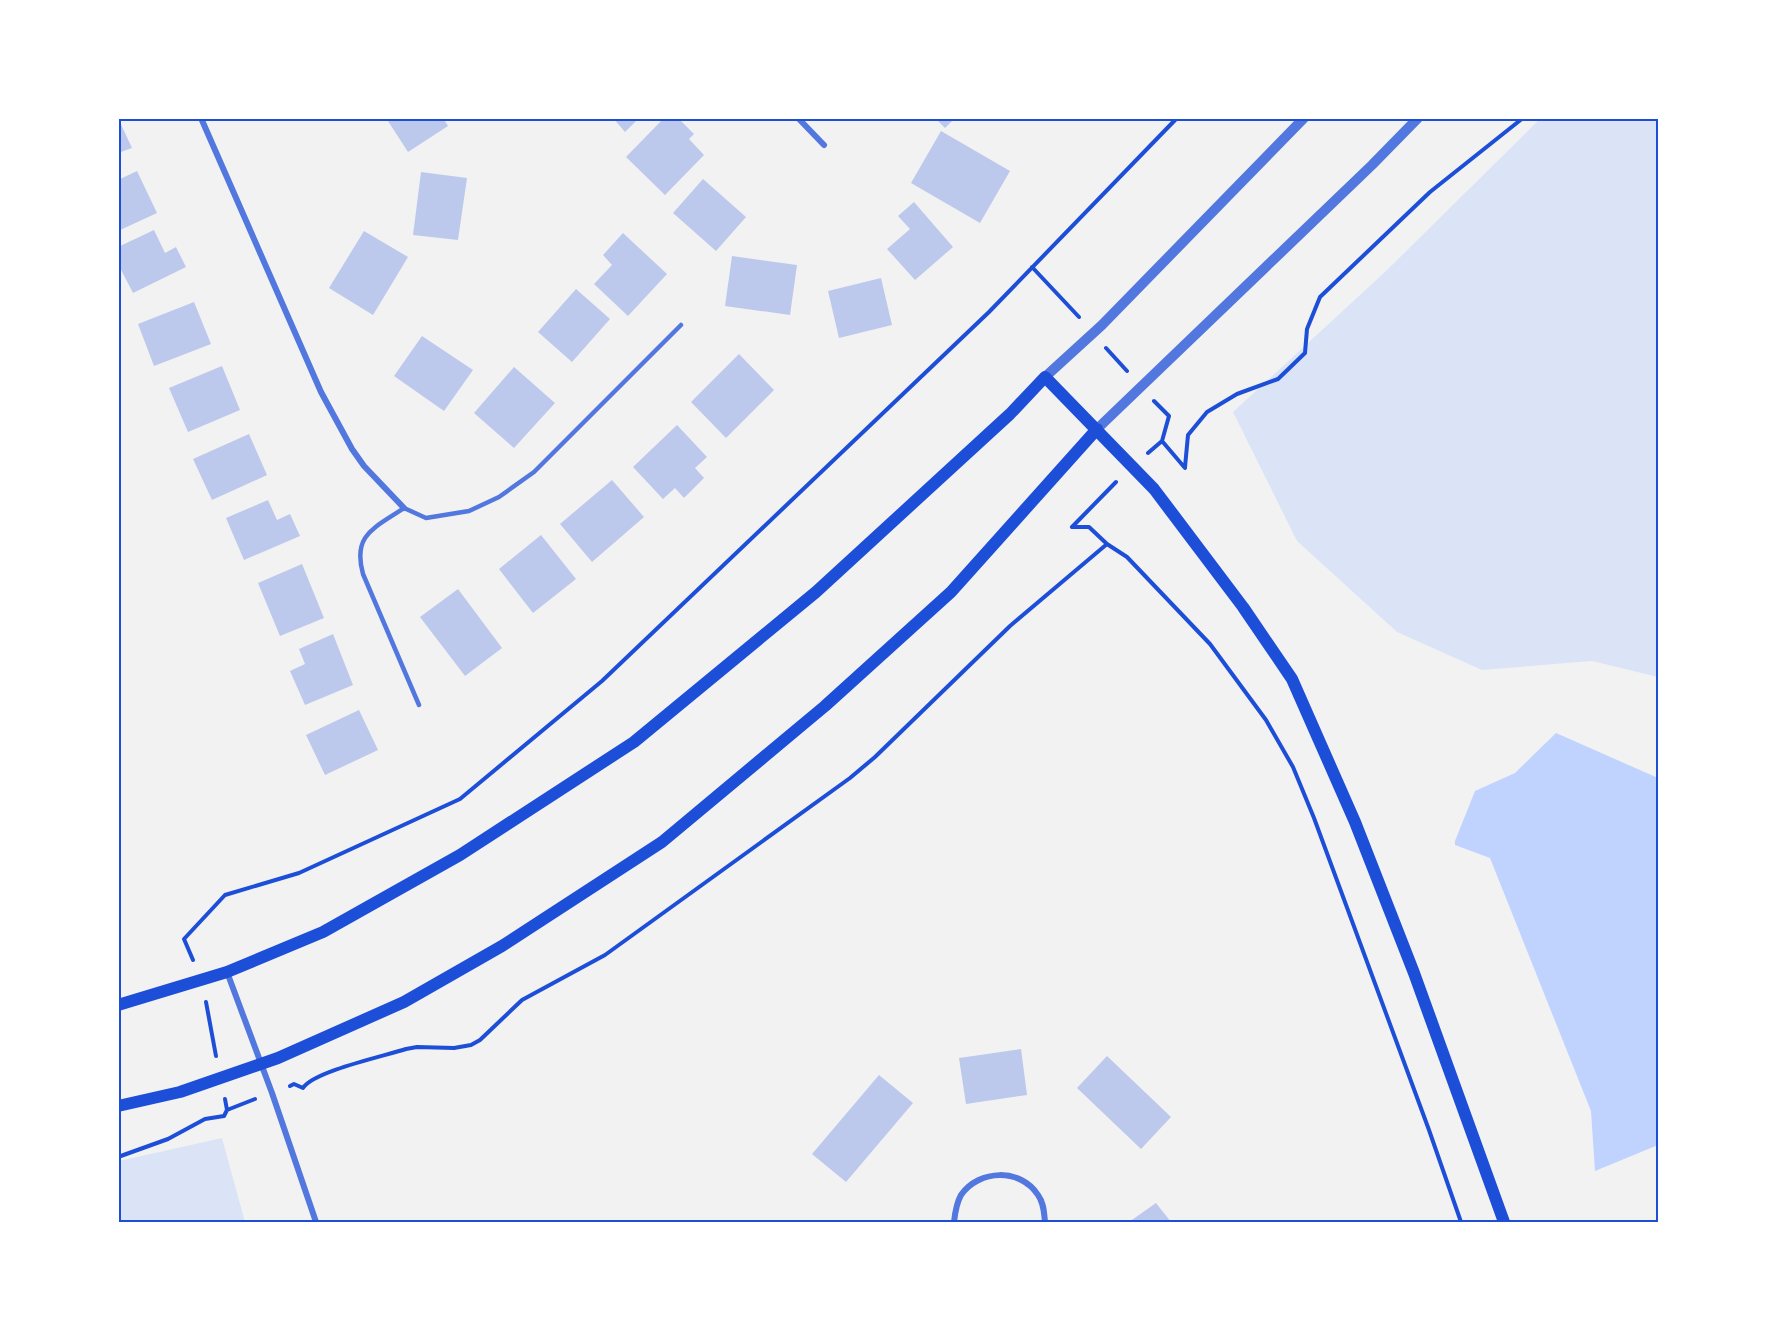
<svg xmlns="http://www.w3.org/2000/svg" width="1777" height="1341" font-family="'PT Sans Narrow',sans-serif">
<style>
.green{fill:#dbe4f7}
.water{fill:#bfd3fe}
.building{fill:#bdc9ec}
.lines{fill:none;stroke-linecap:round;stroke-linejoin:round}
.path{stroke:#1d4ed8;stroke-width:4}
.service{stroke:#5277de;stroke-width:4.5}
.minor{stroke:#5277de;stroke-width:6}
.tertiary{stroke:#5277de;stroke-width:10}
.secondary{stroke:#1d4ed8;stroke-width:12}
.neatline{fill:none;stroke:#1d4ed8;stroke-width:2}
</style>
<rect width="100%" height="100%" fill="#f2f2f2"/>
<path class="green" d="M 1540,119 L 1658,119 L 1658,677 L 1592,661 L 1482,670 L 1397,632 L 1297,541 L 1233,412 L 1386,271 Z
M 222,1138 L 245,1222 L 119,1222 L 119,1161 Z"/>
<path class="water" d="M 1556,733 L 1658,778 L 1658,1145 L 1595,1171 L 1591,1111 L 1490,858 L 1455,845 L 1455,841 L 1475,791 L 1515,773 Z"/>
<path class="building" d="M 118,118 L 132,148 L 118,153 Z
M 386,118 L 443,118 L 448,126 L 408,152 Z
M 613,118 L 639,118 L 625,132 Z
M 664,118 L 678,118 L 694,134 L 689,139 L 704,155 L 665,195 L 626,157 Z
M 935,118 L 955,118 L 945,128 Z
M 941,131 L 1010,171 L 980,223 L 911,183 Z
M 137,171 L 157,213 L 118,231 L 118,180 Z
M 421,172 L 467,178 L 458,240 L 413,235 Z
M 703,179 L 746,217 L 716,251 L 673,213 Z
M 914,202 L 953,247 L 915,280 L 887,249 L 910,229 L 898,216 Z
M 154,230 L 165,253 L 176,247 L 186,267 L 133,293 L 118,264 L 118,247 Z
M 364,231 L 408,257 L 373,315 L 329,288 Z
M 623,233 L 667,274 L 628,316 L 594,284 L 612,265 L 603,255 Z
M 732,256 L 797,265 L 790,315 L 725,306 Z
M 881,278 L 892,325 L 839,338 L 828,291 Z
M 576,289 L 610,319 L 572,362 L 538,332 Z
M 194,302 L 211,344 L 154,366 L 138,324 Z
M 422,336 L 473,370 L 444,411 L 394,376 Z
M 739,354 L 774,390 L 726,438 L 691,402 Z
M 222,366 L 240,410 L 188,432 L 169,388 Z
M 514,367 L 555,403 L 514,448 L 474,413 Z
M 677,425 L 707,457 L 695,468 L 704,478 L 684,498 L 675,488 L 663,499 L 633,467 Z
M 249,434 L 267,475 L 212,500 L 193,459 Z
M 612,480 L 644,517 L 592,562 L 560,524 Z
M 268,500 L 277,520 L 290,514 L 300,536 L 244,560 L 226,518 Z
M 541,535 L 576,579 L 533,613 L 499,569 Z
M 302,564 L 324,618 L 280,636 L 258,583 Z
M 458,589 L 502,648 L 465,676 L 420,617 Z
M 333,634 L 353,685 L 305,705 L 290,671 L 305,664 L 299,649 Z
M 359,710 L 378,750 L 325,775 L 306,735 Z
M 1021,1049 L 1027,1095 L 966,1104 L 959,1058 Z
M 1107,1056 L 1171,1117 L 1141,1149 L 1077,1088 Z
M 879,1075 L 913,1103 L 846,1182 L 812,1154 Z
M 1156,1203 L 1171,1222 L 1129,1222 Z"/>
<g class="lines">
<path class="path" d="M 1032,267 L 1079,317
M 1106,348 L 1127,371
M 1154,401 L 1169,416 L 1162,441
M 1148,453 L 1162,441 L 1185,468
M 1185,467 L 1188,435 L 1207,412 L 1237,394 L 1278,379 L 1305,353 L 1307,329 L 1320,297 L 1430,192 L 1523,118
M 1116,482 L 1072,527 L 1089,527 L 1107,544 L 1127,557 L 1210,644 L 1266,720 L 1293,767 L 1314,818 L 1429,1130 L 1461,1222
M 193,960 L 184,939 L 225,895 L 299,873 L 460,799 L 602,681 L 989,312 L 1177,118
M 206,1002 L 216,1056
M 290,1086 L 294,1084 L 303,1088 C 314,1071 385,1056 406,1049 L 417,1047 L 454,1048 L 471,1045 L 480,1040 L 522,1000 L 605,955 L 850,778 L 875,757 L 1010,626 L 1107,544
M 225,1099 L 227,1110
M 118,1157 L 168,1139 L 205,1119 L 224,1116 L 227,1110 L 255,1099"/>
<path class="service" d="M 419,705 L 363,574 C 352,534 375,528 404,508 L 426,518 L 469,511 L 499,497 L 534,472 L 681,325"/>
<path class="minor" d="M 201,118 L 321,392 L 352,449 L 364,466 L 404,508
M 798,118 L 824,145
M 227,972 L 272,1093 L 316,1222
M 954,1222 C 955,1213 956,1204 961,1195 C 979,1169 1021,1168 1038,1195 C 1044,1203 1044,1213 1045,1222"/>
<path class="tertiary" d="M 1045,377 L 1102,325 L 1304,118
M 1097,429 L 1372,165 L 1418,118"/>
<path class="secondary" d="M 118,1005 L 227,972 L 323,932 L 460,855 L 634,742 L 816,592 L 1010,414 L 1045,377 L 1154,489 L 1243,607 L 1292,679 L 1355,822 L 1414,973 L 1504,1222
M 118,1106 L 180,1092 L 278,1058 L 404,1002 L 502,946 L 662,842 L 825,706 L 951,592 L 1097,429"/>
</g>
<rect width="1777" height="1341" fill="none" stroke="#ffffff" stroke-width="240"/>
<rect x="120" y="120" width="1537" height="1101" class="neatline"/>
</svg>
